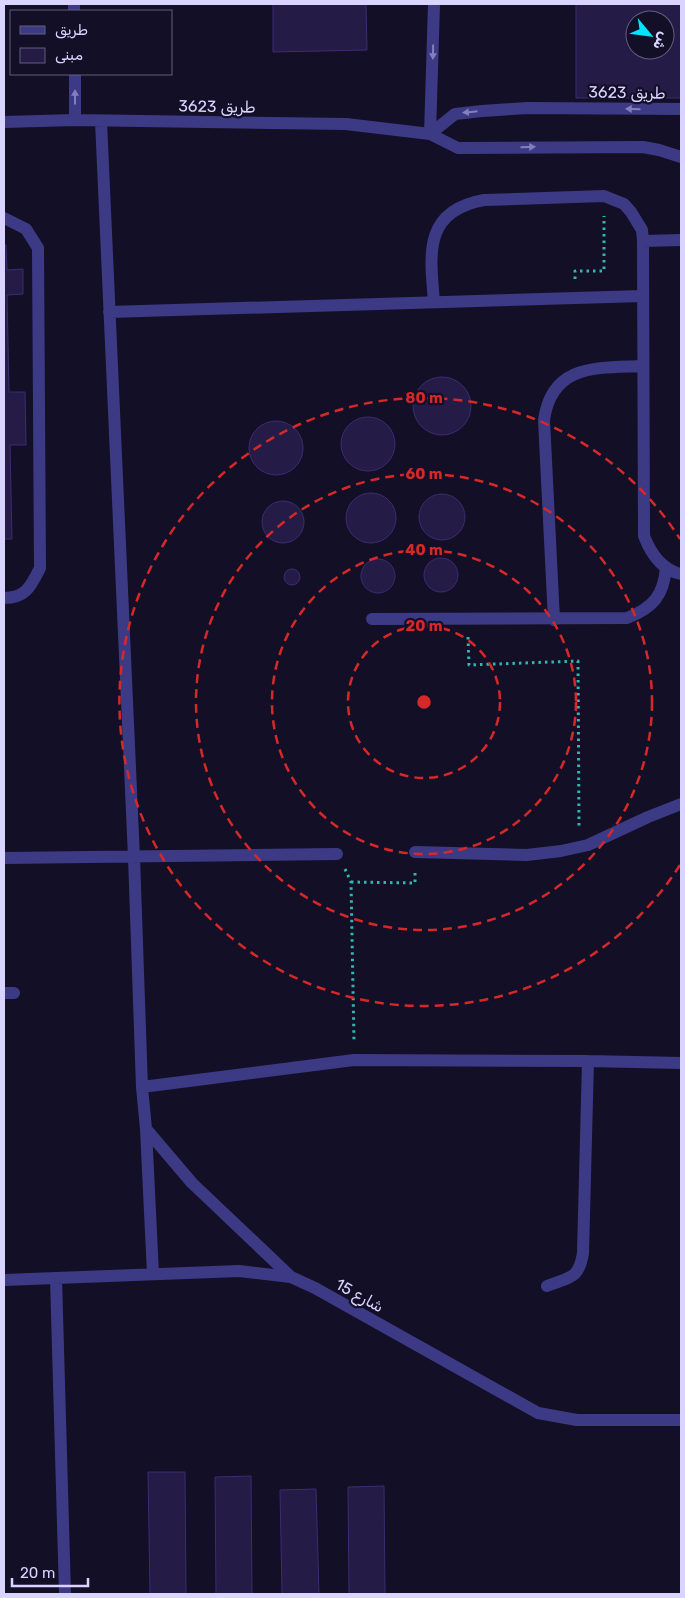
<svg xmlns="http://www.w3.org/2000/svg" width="685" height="1598" font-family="Rubik,'Noto Sans Arabic',sans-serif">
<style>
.building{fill:#241b47;stroke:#3b2d73;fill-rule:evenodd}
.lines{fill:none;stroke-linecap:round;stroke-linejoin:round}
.path{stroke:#2fb8b0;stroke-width:3;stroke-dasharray:2.5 4;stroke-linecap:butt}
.minor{stroke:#3d3a85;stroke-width:12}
.oneway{fill:#837fbc}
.ring{fill:none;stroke:#d62828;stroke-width:2.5;stroke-dasharray:9 6}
.labels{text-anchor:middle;stroke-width:4.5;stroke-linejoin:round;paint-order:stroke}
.street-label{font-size:16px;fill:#d9d4ff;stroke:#130f26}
.centre{fill:#d62828;stroke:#130f26;stroke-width:2.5}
.ring-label{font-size:15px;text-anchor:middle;font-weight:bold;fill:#d62828;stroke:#130f26;stroke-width:4.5;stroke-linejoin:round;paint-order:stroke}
</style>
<rect width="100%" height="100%" fill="#130f26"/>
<path class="building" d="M 273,4 L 366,4 L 367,50 L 273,52 Z
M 576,4 L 681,4 L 681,98 L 576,98 ZM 635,20 L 665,20 L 665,50 L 635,50 Z
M 4,245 L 6,245 L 7,270 L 23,269 L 23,294 L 7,295 L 9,392 L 25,392 L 26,445 L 10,445 L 12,539 L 4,539 Z
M413 406a29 29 0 1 1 58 0a29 29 0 1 1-58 0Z
M341 444a27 27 0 1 1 54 0a27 27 0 1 1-54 0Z
M249 448a27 27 0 1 1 54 0a27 27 0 1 1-54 0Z
M346 518a25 25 0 1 1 50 0a25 25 0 1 1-50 0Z
M419 517a23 23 0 1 1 46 0a23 23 0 1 1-46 0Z
M262 522a21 21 0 1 1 42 0a21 21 0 1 1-42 0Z
M424 575a17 17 0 1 1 34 0a17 17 0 1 1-34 0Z
M361 576a17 17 0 1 1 34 0a17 17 0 1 1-34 0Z
M284 577a8 8 0 1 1 16 0a8 8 0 1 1-16 0Z
M 148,1472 L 185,1472 L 186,1594 L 150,1594 Z
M 251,1476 L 252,1594 L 216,1594 L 215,1477 Z
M 384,1486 L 385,1594 L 349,1594 L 348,1487 Z
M 316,1489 L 319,1594 L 282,1594 L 280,1490 Z"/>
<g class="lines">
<path class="path" d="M 575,279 L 575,271 L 604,271 L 604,216
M 468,637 L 469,665 L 578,661 L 579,828
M 345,869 L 351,882 L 354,1042
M 351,882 L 415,883 L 415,870"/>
<path class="minor" d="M 74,4 L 74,11
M 75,120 L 75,74
M 101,121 L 134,857 L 142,1087 L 146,1129 L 153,1274
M 4,122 L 75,120 L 346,124 L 430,134 L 458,148 L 643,147 L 659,150 L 681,157
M 430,134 L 455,114 L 482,111 L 527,108 L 681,109
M 430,134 L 434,4
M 4,218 L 26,229 L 38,248 L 40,568 C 31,586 26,598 4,598
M 643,241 L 681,240
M 434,302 C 430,254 423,211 484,200 L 604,196 L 624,204 L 631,212 L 642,230 L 643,241 L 644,536 C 651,554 662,570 681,574
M 109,312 L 643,296
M 372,619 L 627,618 C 653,608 664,595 666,567
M 554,620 L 544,420 C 552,363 598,368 643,366
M 415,852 L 527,855 L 561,851 L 588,845 L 648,817 L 681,804
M 4,858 L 337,854
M 4,993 L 14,993
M 142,1087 L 354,1060 L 588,1061 L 681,1063
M 146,1129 L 192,1183 L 291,1277
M 56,1278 L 65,1594
M 4,1280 L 239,1271 L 291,1277 L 315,1288 L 538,1413 L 577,1420 L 681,1420
M 547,1286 C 570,1277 579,1279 583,1253 L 588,1061"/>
</g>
<defs><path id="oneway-solid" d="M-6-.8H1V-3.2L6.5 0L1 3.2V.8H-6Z" transform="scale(1.25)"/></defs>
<g class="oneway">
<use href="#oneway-solid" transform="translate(433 52) rotate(91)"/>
<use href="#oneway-solid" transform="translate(75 97) rotate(-90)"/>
<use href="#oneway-solid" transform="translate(633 109) rotate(-179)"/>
<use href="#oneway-solid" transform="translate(470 112) rotate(174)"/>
<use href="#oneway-solid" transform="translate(528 147) rotate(-1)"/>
</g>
<g class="ring">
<circle cx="424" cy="702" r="76"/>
<circle cx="424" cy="702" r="152"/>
<circle cx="424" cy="702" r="228"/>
<path d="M680 865A304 304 0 1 1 680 539"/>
</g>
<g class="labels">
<g class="street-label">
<text transform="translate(627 92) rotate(1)" y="6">طريق 3623</text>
<text transform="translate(217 106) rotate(1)" y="6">طريق 3623</text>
<text transform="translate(360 1295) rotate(29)" y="6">شارع 15</text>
</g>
</g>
<circle cx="424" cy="702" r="8" class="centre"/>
<g class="ring-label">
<text x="424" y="403">80 m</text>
<text x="424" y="479">60 m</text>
<text x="424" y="555">40 m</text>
<text x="424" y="631">20 m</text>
</g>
<rect width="685" height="1598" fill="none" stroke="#d9d4ff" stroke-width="10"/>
<rect x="10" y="10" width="162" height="65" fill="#130f26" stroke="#625e7d"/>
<rect x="20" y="26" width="25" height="8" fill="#3d3a85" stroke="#625e7d"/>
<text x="55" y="35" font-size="15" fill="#d9d4ff">طريق</text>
<rect x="20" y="48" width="25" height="15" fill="#241b47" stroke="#625e7d"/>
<text x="55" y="60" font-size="15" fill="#d9d4ff">مبنى</text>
<g transform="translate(650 35) rotate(119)"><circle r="24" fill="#130f26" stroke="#625e7d"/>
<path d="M0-4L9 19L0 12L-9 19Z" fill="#00e5ff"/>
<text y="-8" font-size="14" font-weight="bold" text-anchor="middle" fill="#d9d4ff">ش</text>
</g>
<path d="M12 1578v8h76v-8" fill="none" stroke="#d9d4ff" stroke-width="2.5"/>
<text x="20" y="1578" font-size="15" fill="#d9d4ff" stroke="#130f26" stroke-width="4" paint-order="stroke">20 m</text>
</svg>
